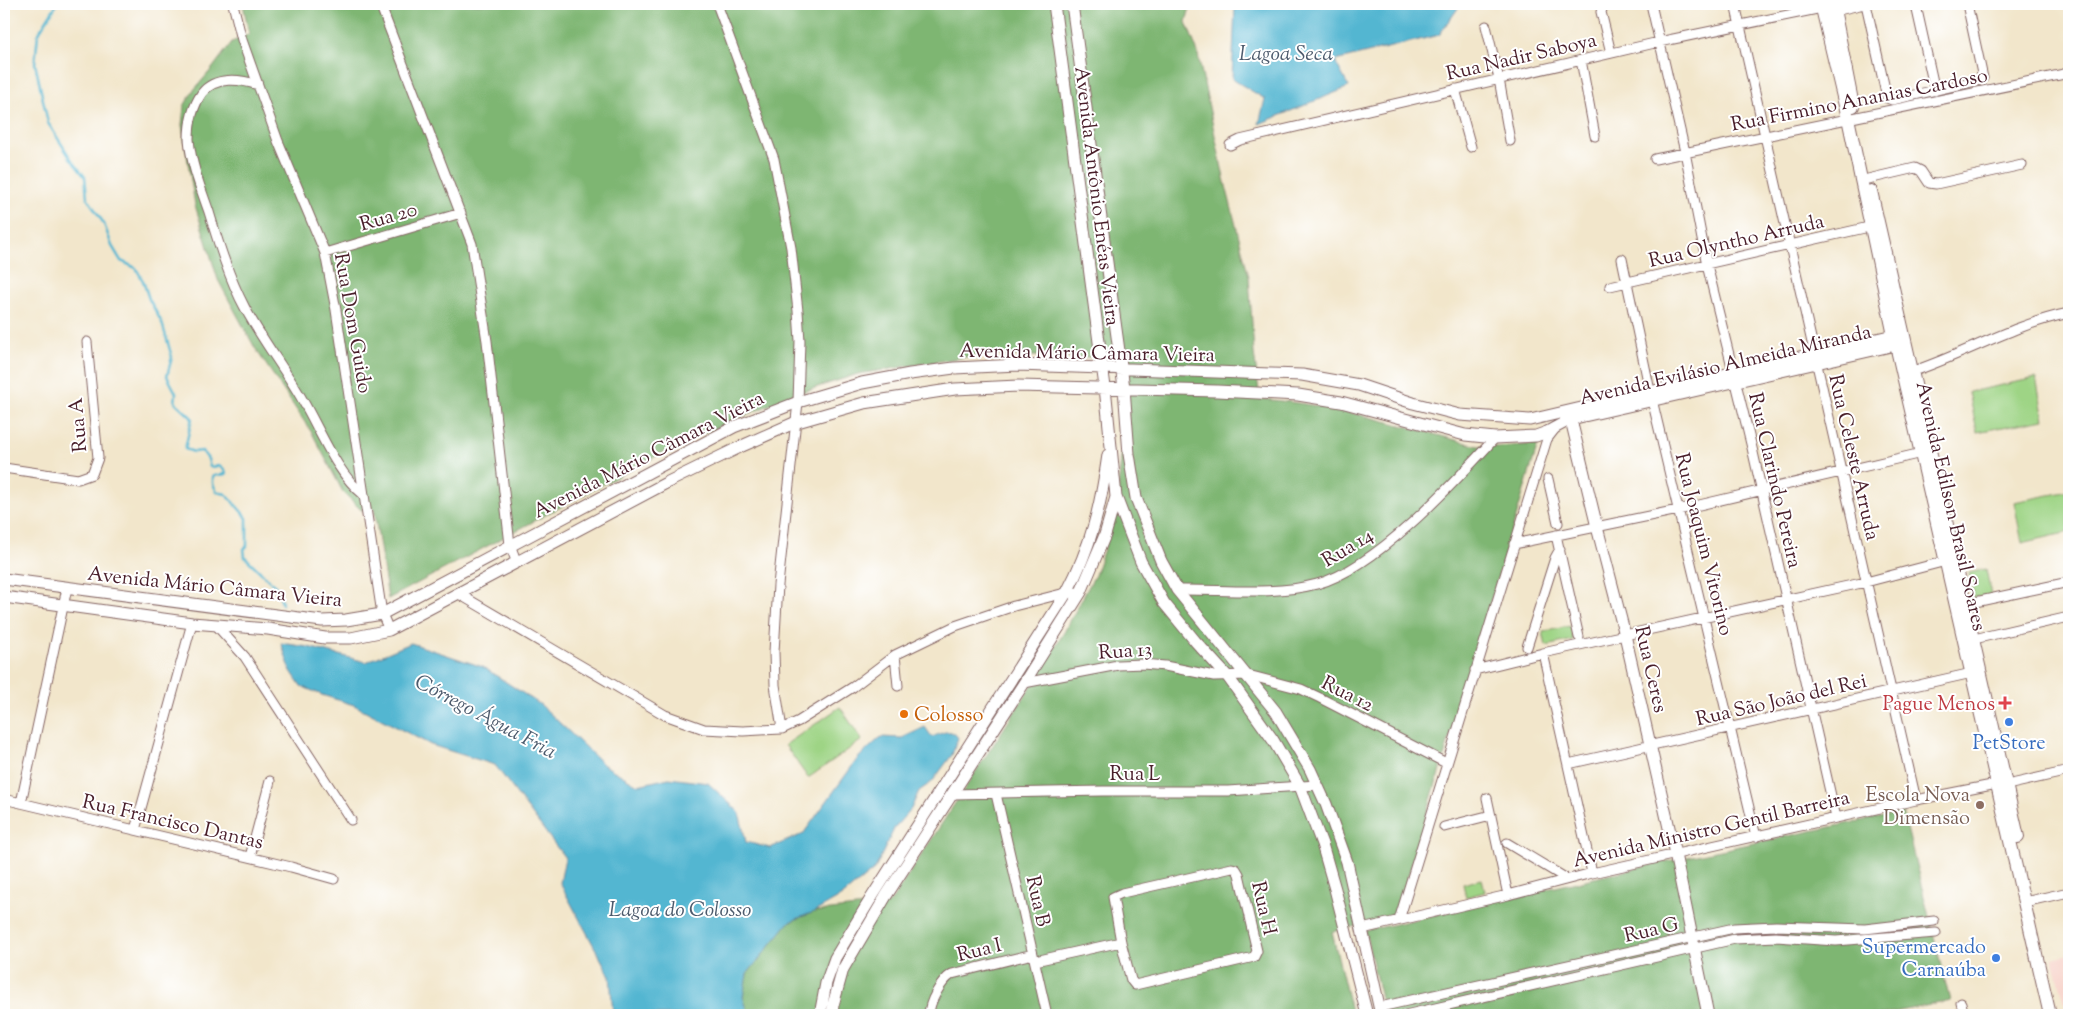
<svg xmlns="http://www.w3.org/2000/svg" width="2073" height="1019" font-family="'Sorts Mill Goudy',serif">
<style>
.built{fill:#f7d1c8}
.green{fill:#9ed485;stroke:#747a58}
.forest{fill:#7eb672;stroke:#646a4e}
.water{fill:#52b6d1;stroke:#4e6a7e}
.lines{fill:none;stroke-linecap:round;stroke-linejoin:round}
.stream{stroke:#52b6d1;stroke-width:2.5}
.minor-casing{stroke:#856563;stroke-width:11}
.tertiary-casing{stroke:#856563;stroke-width:13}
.secondary-casing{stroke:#856563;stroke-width:14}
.minor{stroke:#fff;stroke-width:9}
.tertiary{stroke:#fff;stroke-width:11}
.secondary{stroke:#fff;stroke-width:12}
.health-dot{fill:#e0444e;stroke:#fff;stroke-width:2}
.food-dot{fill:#e8710a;stroke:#fff;stroke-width:2}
.shop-dot{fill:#3f7fe0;stroke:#fff;stroke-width:2}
.education-dot{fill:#8d6e63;stroke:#fff;stroke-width:2}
.labels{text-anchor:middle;stroke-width:4;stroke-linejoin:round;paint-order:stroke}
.street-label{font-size:20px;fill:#4a1f2b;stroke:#fff}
.health-label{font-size:20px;fill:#be3a42;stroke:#fff;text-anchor:end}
.food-label{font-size:20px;fill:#c56008;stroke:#fff;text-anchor:start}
.shop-label{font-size:20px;fill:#366cbe;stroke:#fff}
.education-label{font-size:20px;fill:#785e54;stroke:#fff;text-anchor:end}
.water-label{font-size:21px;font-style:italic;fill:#4d5b6d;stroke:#fff}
</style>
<rect width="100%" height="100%" fill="#fff"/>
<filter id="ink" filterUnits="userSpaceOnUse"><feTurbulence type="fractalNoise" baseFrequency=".02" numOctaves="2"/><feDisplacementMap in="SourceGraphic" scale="10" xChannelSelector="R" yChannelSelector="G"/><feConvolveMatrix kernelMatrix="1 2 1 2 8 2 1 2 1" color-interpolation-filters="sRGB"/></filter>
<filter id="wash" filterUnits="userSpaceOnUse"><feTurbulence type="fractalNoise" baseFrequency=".0096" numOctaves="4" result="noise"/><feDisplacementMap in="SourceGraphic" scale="20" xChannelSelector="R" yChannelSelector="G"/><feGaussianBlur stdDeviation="1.12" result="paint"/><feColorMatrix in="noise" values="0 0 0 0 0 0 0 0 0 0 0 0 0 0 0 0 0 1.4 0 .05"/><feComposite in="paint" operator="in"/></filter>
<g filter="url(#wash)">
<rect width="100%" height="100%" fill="#f2e6cb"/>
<path class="built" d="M 2069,954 L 2069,1003 L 2065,1004 L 2053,958 Z"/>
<path class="green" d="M 2036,378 L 2044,419 L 1977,432 L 1969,392 Z
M 2069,491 L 2069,532 L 2022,543 L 2014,502 Z
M 1986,569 L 1991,595 L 1974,598 L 1969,573 Z
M 1570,626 L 1573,640 L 1546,646 L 1543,632 Z
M 840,707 L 862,740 L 808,778 L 785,745 Z
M 1482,879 L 1485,892 L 1466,897 L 1463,884 Z"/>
<path class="forest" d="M 243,4 L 1191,4 L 1186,22 L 1197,50 L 1224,178 L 1249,277 L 1254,353 L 1260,399 C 1334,404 1406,427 1478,446 L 1498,447 L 1538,444 L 1396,916 L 1332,932 L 1352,1015 L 749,1015 L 743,997 L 747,974 L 789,922 L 814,912 L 890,903 L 1027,693 L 1063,634 L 1095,575 L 1116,514 L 1130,358 L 979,355 L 858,374 L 790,396 L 679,444 L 388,599 L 374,509 L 361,510 L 343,492 L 312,433 L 255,348 L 218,280 L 195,205 L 182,125 L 184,106 L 193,91 L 211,70 L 232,42 L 249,34 Z
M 1903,812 L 1950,1001 L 1880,1015 L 1385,1015 L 1365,931 L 1668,861 Z"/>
<path class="water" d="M 1235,4 L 1461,4 L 1439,35 L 1335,61 L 1349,87 L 1259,124 L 1265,99 L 1232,79 Z
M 281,643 L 308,647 L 366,662 L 411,643 L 483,667 L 541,705 L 604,765 L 638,785 L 669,778 L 708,783 L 739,812 L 746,842 L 770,848 L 803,834 L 858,758 L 881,737 L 902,738 L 925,727 L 932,737 C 942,733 952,727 958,738 L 952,755 L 932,782 L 919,791 L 911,809 L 895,827 L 875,869 L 842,896 L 814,912 L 789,922 L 747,974 L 743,997 L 749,1015 L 613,1015 L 610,976 L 560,883 L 565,858 L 495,765 L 431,745 L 354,705 L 322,695 L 301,686 L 291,671 Z"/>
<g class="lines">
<path class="stream" d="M 57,4 L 38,34 L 35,63 L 48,123 L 71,159 L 85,177 L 87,197 L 104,224 L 112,246 L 121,261 L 136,268 L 143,281 L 149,299 L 162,323 L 172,357 L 167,376 L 176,393 L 175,402 L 192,418 L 185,449 L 194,452 L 202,451 L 208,459 L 210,467 L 219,466 L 225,471 L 226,474 L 213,476 L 213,484 L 217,492 L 226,494 L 247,518 L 247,546 L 244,549 L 245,557 L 279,590 L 282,604"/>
</g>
</g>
<g filter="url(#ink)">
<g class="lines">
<g class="minor-casing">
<path id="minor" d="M 233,4 L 242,40 L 278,141 L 325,253 L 336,310 L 382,614 L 389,630
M 380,4 L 472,244 L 487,341 L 510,545 L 517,563
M 717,4 L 774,159 L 791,248 L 798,311 L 800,341 L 798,402 L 778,585 L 774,652 L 775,685 L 782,729
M 1604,4 L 1601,12 L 1611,53
M 1651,4 L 1685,152 L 1707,265 L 1752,448 L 1836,818
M 1735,4 L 1916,800
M 1866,4 L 1887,98 L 1892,100 L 1980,80 L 1983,78 L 1967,4
M 1917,10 L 1935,91
M 1830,12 L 1864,4
M 1486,26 L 1499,79 L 1510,141
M 1581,60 L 1595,136
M 258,85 C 240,79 215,76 202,93 C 193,106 189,123 189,139 C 191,164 201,189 209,212 C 219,245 229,278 245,308 C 262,340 285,369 303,401 C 321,432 337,474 364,495
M 1455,89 L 1471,147
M 1230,145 L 1240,140 L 1659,42 L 1822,8
M 1655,159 L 2069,73
M 1868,179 L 1915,168 L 1921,171 L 1929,183 L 1936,184 L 2022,165
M 325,253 L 461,213
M 1622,259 L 1650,391 L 1756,837
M 1610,286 L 1869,227
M 1911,372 C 1965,354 2012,325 2069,313
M 4,468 L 78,479 L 92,474 L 98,458 L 87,342
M 1548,479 L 1558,523
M 1556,535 L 1579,637
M 1514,544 L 1678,510 L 1926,452
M 1177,590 C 1222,589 1272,596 1317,584 C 1376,568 1453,484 1495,438
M 459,594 L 665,715 L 704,729 L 743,731 L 782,729 L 799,721 L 853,687 L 895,655 L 955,626 L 1014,606 L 1065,593 L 1081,592
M 1966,604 L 2069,582
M 216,625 L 245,657 L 351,820
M 1974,639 L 2069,617
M 1527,647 L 1555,558 L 1560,549
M 1543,653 L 1592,873
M 895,655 L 898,686
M 1475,670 L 1543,653 L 1866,582 L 1950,560
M 1024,683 L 1118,665 L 1143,664 L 1165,666 L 1214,676 L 1248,675 L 1301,689 L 1320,698 L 1446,763
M 1568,764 L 1972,673
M 953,794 L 1103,791 L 1228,791 L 1317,785
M 996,794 L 1047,1015
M 1487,798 L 1508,895
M 4,799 L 291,867 L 334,879
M 21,803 L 67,588
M 1444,827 L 1491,815
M 135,830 L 192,623
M 1507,843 L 1567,879
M 250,857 L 270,781
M 1232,868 L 1236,869 L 1239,874 L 1257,951 L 1254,957 L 1135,985 L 1131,980 L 1121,942 L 1113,897 L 1122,893 Z
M 2024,902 L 2069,892
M 1399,920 L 1547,439 L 1554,430
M 1362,929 L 1508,895 L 1592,873 L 1916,800 L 1997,784 L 2007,785 L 2069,771
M 1035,961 L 1121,942
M 1961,1003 L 1964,1015
M 1380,1007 L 1734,928 L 1776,926 L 1865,929 L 1934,921
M 929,1015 C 929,1002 941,981 952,974 L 1033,954
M 1405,1015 L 1735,939 L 1776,937 L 1836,941 L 1936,933"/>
</g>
<g class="tertiary-casing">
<path id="tertiary" d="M 1054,4 L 1105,387 L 1116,497 L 1141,562 L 1164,603 L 1196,642 L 1228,677 L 1273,740 L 1300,786 L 1322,844 L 1335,889 L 1367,1015
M 1072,4 L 1124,388 L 1129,454 L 1136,498 L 1161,561 L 1177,590 L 1276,712 L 1310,769 L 1326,804 L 1347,862 L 1381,1015
M 1572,414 L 1572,424 L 1597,527 L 1625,635 L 1675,854 L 1708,1015
M 4,579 L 322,621 L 346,620 L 382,614 L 734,427 L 798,402 L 862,383 L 910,374 L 954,368 L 1018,365 L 1302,375 L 1359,385 L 1413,403 L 1460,415 L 1530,420 L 1902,333
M 4,597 L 192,623 L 268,629 L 325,638 L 351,638 L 389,630 L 668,482 L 742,446 L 794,423 L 864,403 L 955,389 L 1018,386 L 1217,391 L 1298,395 L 1341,402 L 1465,435 L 1495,438 L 1536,436 L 1547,432 L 1571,419 L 1904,343
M 820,1015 L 826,983 L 835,958 L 870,900 L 1067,592 C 1091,547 1101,505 1108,455
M 832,1015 L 833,1005 L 843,969 L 886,896 L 1024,683 L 1081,592 L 1105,535 L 1116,497"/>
</g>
<g class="secondary-casing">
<path id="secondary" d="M 1821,4 L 1848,118 L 1896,345 L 2050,1015
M 1833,4 L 1853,106
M 1871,191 L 2018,837"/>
</g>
<use href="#minor" class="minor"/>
<use href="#tertiary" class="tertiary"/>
<use href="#secondary" class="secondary"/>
</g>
</g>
<path class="health-dot" d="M2002.5 695.5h5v5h5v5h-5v5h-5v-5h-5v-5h5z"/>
<circle class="food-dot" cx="904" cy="714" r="5"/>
<g class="shop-dot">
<circle cx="2009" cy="722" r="5"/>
<circle cx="1996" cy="958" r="5"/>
</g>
<circle class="education-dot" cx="1980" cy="805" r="5"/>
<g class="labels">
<g class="street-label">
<text transform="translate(1521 56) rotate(-13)" y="7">Rua Nadir Saboya</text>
<text transform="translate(1859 99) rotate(-11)" y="7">Rua Firmino Ananias Cardoso</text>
<text transform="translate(1098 196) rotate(83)" y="7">Avenida Antônio Enéas Vieira</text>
<text transform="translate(388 216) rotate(-16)" y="7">Rua 20</text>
<text transform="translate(1736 240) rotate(-13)" y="7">Rua Olyntho Arruda</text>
<text transform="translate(354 323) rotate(80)" y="7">Rua Dom Guido</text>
<text transform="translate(1087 352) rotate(1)" y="7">Avenida Mário Câmara Vieira</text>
<text transform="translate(1725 364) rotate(-13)" y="7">Avenida Evilásio Almeida Miranda</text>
<text transform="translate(77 425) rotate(-95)" y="7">Rua A</text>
<text transform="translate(648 454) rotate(-27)" y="7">Avenida Mário Câmara Vieira</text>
<text transform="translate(1855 457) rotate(77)" y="7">Rua Celeste Arruda</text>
<text transform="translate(1776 480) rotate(77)" y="7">Rua Clarindo Pereira</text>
<text transform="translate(1952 506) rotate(77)" y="7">Avenida Edilson Brasil Soares</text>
<text transform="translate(1705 544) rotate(76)" y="7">Rua Joaquim Vitorino</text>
<text transform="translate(1347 547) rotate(-31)" y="7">Rua 14</text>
<text transform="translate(215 586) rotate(6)" y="7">Avenida Mário Câmara Vieira</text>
<text transform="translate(1125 650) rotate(-4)" y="7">Rua 13</text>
<text transform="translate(1652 669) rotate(77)" y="7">Rua Ceres</text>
<text transform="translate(1348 693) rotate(27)" y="7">Rua 12</text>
<text transform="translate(1781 699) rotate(-13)" y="7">Rua São João del Rei</text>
<text x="1135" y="780">Rua L</text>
<text transform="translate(173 821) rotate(13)" y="7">Rua Francisco Dantas</text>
<text transform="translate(1711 828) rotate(-13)" y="7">Avenida Ministro Gentil Barreira</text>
<text transform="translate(1039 901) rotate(77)" y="7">Rua B</text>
<text transform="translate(1265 908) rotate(77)" y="7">Rua H</text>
<text transform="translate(1651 929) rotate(-13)" y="7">Rua G</text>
<text transform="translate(979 949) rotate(-14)" y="7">Rua I</text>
</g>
<g class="health-label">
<text x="1995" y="710">Pague Menos</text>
</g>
<g class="food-label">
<text x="914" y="721">Colosso</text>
</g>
<g class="shop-label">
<text x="2009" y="749">PetStore</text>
<text x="1986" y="953" text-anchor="end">Supermercado<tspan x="1986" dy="23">Carnaúba</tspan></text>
</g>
<g class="education-label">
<text x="1970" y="801">Escola Nova<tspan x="1970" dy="23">Dimensão</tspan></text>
</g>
<g class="water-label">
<text x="1286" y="60">Lagoa Seca</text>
<text transform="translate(486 716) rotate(28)" y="7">Córrego Água Fria</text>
<text x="680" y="916">Lagoa do Colosso</text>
</g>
</g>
<rect width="2073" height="1019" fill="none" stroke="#fff" stroke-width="20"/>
</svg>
